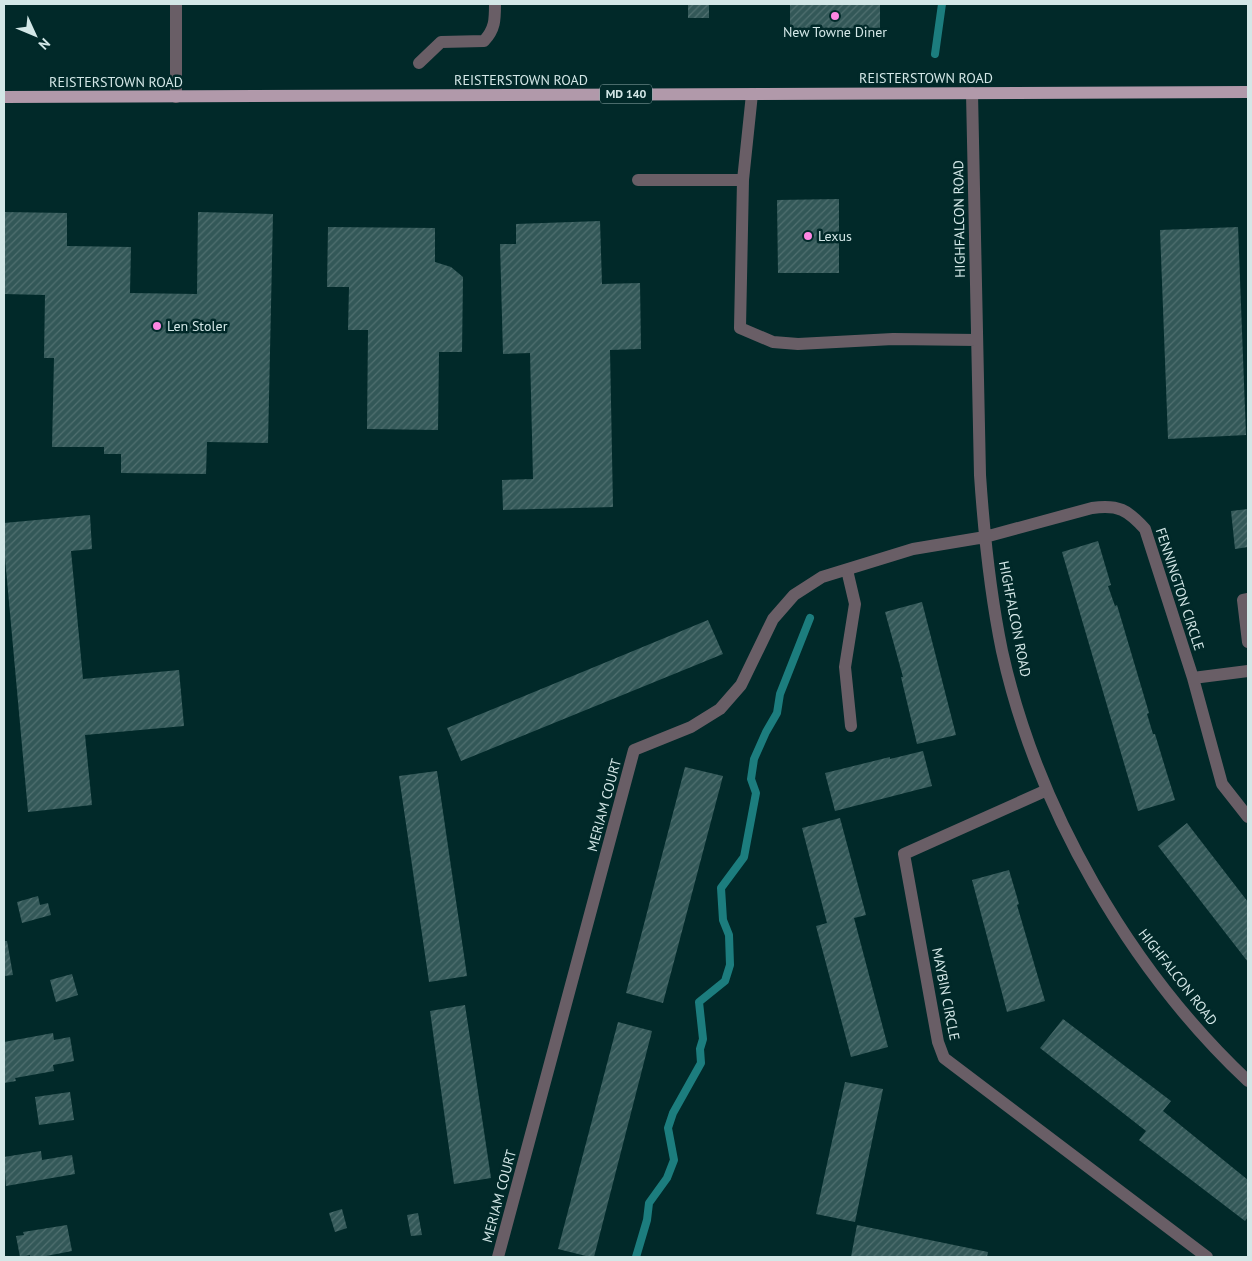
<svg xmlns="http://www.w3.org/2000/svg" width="1252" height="1261" font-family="'PT Sans',sans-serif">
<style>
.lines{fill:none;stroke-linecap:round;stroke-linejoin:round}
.stream{stroke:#1c7d7e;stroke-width:8}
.building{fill:url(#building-hatch)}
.minor{stroke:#695e66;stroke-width:12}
.major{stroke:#b199aa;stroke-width:12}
.poi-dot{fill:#fd86e3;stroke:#012929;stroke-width:2}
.labels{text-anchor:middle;stroke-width:5;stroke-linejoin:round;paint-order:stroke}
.shield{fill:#012929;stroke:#94aeae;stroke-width:1}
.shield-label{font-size:12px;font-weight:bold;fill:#d3e7e7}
.poi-label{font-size:14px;fill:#d3e7e7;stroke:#012929;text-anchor:start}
.street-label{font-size:14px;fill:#d3e7e7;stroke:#012929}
</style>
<defs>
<pattern id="building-hatch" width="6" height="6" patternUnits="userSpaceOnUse" patternTransform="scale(1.25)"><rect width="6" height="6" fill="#335858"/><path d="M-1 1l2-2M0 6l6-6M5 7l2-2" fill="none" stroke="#507070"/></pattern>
</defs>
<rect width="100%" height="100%" fill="#012929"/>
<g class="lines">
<path class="stream" d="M 935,54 L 942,4
M 636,1257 L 647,1220 L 649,1203 L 667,1178 L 674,1160 L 668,1128 L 673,1113 L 701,1063 L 700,1049 L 703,1039 L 699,1002 L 725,981 L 730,965 L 729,935 L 723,920 L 721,888 L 744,857 L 756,793 L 751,779 L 754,759 L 766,732 L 777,713 L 780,694 L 810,618"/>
</g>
<path class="building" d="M 688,4 L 709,4 L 709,18 L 688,18 Z
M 790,4 L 880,4 L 880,28 L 790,29 Z
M 839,199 L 839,273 L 778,273 L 777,200 Z
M 4,212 L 67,213 L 67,246 L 131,247 L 130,293 L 197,294 L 198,212 L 273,214 L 268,443 L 207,442 L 206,474 L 121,473 L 121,454 L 104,454 L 104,447 L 52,447 L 54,358 L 44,358 L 45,295 L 4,294 Z
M 600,221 L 602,284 L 640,283 L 641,349 L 610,350 L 613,507 L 503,510 L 502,480 L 533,479 L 530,353 L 503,354 L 500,244 L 516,244 L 516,224 Z
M 328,227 L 435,228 L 435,262 L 451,267 L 463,277 L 462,352 L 439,352 L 438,430 L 367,429 L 368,330 L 348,330 L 349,287 L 327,287 Z
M 1238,227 L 1246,435 L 1168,439 L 1160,230 Z
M 1248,509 L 1248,547 L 1235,549 L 1231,511 Z
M 90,515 L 92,549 L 71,551 L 83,679 L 179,670 L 184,726 L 85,735 L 92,805 L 28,812 L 4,547 L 4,523 Z
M 1098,541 L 1111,585 L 1108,586 L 1115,606 L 1117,605 L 1149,713 L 1147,714 L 1153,734 L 1155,734 L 1175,800 L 1138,811 L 1062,552 Z
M 922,602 L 956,735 L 917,744 L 901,677 L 903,677 L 885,612 Z
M 708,620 L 723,654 L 461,761 L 447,728 Z
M 923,751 L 932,786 L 835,811 L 825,773 L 890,757 L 890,759 Z
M 685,767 L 723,776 L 663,1003 L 626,993 Z
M 437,771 L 467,976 L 429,982 L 399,776 Z
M 840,818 L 866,915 L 854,918 L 888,1047 L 851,1057 L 816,926 L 827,923 L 802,828 Z
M 1187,823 L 1248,902 L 1248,962 L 1158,846 Z
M 1009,870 L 1019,904 L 1017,905 L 1045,1001 L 1007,1012 L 972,880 Z
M 38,896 L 40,905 L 48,903 L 51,915 L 22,923 L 17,902 Z
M 4,941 L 7,941 L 13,975 L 4,976 Z
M 72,974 L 78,995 L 56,1002 L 50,980 Z
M 465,1005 L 491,1178 L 454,1184 L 430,1011 Z
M 1063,1019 L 1171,1101 L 1163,1111 L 1248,1180 L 1248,1217 L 1245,1221 L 1139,1140 L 1146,1131 L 1040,1048 Z
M 618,1022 L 652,1031 L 594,1257 L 590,1257 L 558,1249 Z
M 53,1033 L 54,1040 L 70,1037 L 74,1061 L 53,1065 L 54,1071 L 15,1078 L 16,1081 L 4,1083 L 4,1042 Z
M 845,1082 L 883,1089 L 855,1222 L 816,1214 Z
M 70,1092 L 74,1120 L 39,1125 L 35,1097 Z
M 41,1151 L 42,1160 L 72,1155 L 75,1174 L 6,1186 L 4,1157 Z
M 342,1209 L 347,1228 L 335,1232 L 329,1213 Z
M 418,1213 L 422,1235 L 411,1236 L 407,1215 Z
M 67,1225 L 72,1251 L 41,1257 L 30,1257 L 30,1255 L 20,1257 L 16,1236 L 24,1235 L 23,1232 Z
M 857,1225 L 988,1252 L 987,1257 L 851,1257 Z"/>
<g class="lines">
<path class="minor" d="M 176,4 L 176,97
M 419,63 L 441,42 L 484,41 C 495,29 495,20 495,4
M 972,93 L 980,475 C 984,534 990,593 1002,651 C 1037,809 1130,970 1248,1081
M 752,94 L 743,180 L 740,328 L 773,342 L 798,344 L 893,339 L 977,340
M 638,180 L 743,180
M 847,570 L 855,604 L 845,667 L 851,726
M 1248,599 L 1243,600 L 1248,642
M 1193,678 L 1248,671
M 1047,790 L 904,854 L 938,1042 L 944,1058 L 1207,1257
M 498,1257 L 634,750 L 691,727 L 720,709 L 741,685 L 773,619 L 794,595 L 822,577 L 913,549 L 985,537 L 1092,508 C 1118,504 1128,510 1145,529 L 1193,678 L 1222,784 L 1248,817"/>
<path class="major" d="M 4,97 L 1248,92"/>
</g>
<g class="poi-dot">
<circle cx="835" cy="16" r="5"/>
<circle cx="808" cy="236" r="5"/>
<circle cx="157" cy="326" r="5"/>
</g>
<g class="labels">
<rect class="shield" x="600" y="84.5" width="52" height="19" rx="4"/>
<g class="shield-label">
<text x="626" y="98">MD 140</text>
</g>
<g class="poi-label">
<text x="835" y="37" text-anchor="middle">New Towne Diner</text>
<text x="818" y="241">Lexus</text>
<text x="167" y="331">Len Stoler</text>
</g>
<g class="street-label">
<text x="926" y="83">REISTERSTOWN ROAD</text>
<text x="521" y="85">REISTERSTOWN ROAD</text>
<text x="116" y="87">REISTERSTOWN ROAD</text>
<text transform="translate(959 219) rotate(-91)" y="5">HIGHFALCON ROAD</text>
<text transform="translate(1180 589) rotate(72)" y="5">FENNINGTON CIRCLE</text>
<text transform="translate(1015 619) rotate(79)" y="5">HIGHFALCON ROAD</text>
<text transform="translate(604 805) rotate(-75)" y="5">MERIAM COURT</text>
<text transform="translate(1178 977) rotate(52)" y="5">HIGHFALCON ROAD</text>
<text transform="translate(946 994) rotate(79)" y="5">MAYBIN CIRCLE</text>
<text transform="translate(499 1196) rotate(-75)" y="5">MERIAM COURT</text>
</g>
</g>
<rect width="1252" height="1261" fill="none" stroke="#d3e7e7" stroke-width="10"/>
<g transform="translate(35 35) rotate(134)" stroke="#012929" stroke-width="4" paint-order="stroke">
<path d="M0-4L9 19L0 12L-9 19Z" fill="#d3e7e7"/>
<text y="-8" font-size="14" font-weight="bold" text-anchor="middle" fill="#d3e7e7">N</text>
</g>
</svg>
